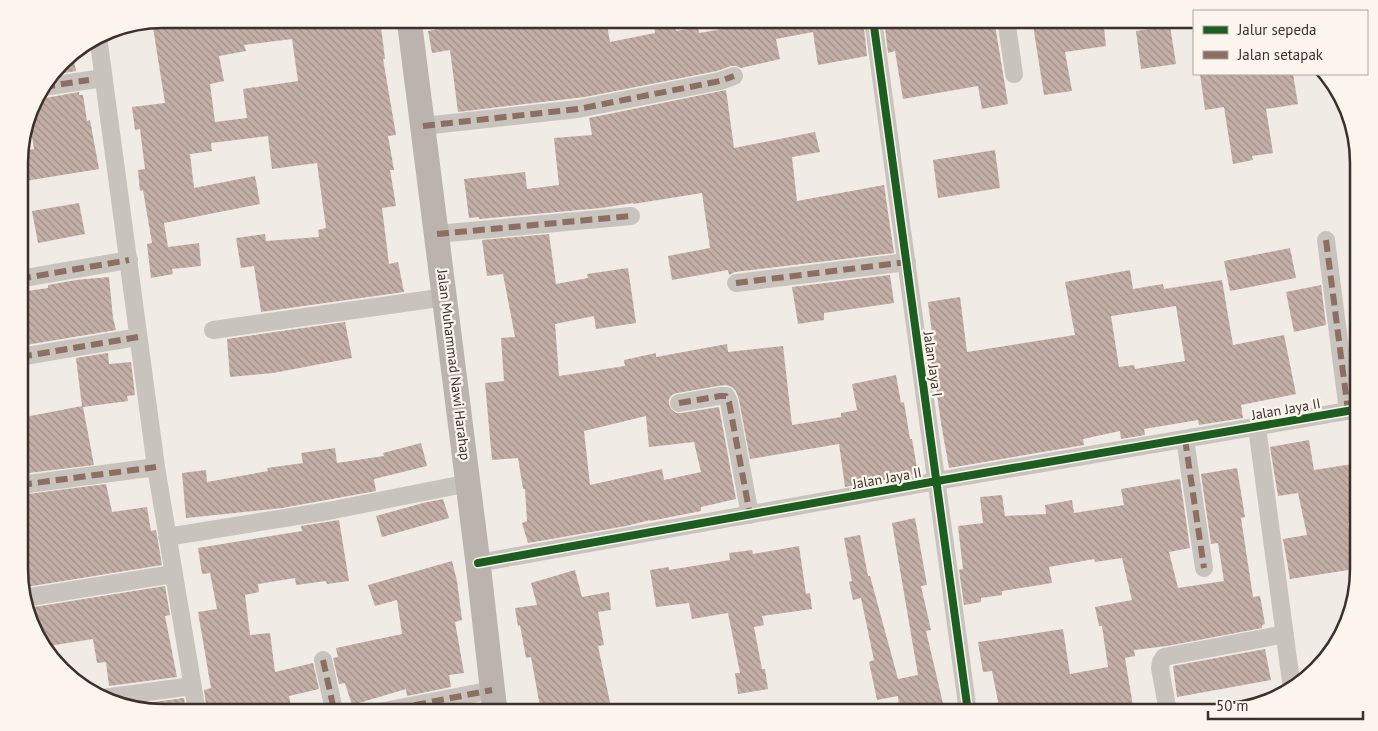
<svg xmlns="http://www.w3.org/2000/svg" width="1378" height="731" font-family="'PT Sans',sans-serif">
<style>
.building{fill:url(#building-back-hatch);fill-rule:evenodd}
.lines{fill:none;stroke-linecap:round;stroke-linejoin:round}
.minor{stroke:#c9c3be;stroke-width:18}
.secondary{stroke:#bab3ae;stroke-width:25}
.quiet{stroke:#8d6e63;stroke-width:6;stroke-dasharray:12 6;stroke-linecap:butt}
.cycleway-casing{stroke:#fbf5ee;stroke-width:11}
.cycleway{stroke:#1b5e20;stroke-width:8}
.labels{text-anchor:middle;stroke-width:4.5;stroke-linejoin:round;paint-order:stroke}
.street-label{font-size:14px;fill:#3b302b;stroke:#fbf5ee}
.rim{fill:none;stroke:#3b302b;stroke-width:2.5}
</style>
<defs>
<pattern id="building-back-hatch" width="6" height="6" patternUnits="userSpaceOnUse" patternTransform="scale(1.25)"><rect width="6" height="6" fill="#c3afa7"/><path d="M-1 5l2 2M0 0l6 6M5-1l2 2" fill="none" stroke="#a08f88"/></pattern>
</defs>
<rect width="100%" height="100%" fill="#f0ebe5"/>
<path class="building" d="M 163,19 L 380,19 L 385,59 L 383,59 L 396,135 L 388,136 L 394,170 L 390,170 L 396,206 L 382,208 L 389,264 L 398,262 L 404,292 L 261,312 L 254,266 L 241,268 L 236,238 L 265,234 L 266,241 L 319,237 L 318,230 L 326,228 L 317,163 L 272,169 L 268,136 L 211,143 L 212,151 L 190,154 L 194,188 L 255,176 L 260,204 L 164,223 L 168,247 L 199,243 L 201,266 L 172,269 L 173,274 L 151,278 L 147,244 L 152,243 L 143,190 L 140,191 L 138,170 L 145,169 L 140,129 L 135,130 L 132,107 L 165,103 L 152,21 ZM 292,39 L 298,81 L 243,89 L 247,118 L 215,122 L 210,84 L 224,81 L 219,56 L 246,51 L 244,45 Z
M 457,19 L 576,19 L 577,24 L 606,19 L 610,42 L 655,33 L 653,19 L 674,19 L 676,31 L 698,27 L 699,33 L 734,27 L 733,19 L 863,19 L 867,56 L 818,65 L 813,32 L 776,39 L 780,59 L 741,68 L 736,66 L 731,66 L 717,71 L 585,97 L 458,112 L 450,50 L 432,53 L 428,31 L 458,25 Z
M 936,19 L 994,19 L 1008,104 L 982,109 L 978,86 L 903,99 L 895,51 L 888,53 L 885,27 Z
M 1032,19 L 1103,19 L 1106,46 L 1065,52 L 1072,91 L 1044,95 Z
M 1170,26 L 1176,64 L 1141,69 L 1136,31 Z
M 72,52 L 76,71 L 52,75 L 68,55 Z
M 1200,74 L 1293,74 L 1298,104 L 1266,109 L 1273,153 L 1252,156 L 1253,160 L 1233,164 L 1224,107 L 1205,110 Z
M 726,90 L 734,148 L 815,132 L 820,152 L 792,157 L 797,201 L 884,185 L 894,253 L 735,272 L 729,275 L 728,270 L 672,280 L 668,256 L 710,248 L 702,193 L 633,204 L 633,203 L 601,208 L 479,219 L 479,217 L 469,218 L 464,179 L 525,172 L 527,189 L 559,185 L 554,138 L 592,135 L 589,118 Z
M 79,92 L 79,95 L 83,95 L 87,121 L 90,120 L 99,169 L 19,182 L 20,151 L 34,149 L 29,118 L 34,98 L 37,95 L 45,98 Z
M 995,150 L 1000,188 L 938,198 L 933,160 Z
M 79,203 L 85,234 L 38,243 L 32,211 Z
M 549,234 L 556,284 L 588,278 L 587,274 L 628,268 L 636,323 L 596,329 L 594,316 L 555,324 L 559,376 L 625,366 L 624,360 L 656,353 L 656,357 L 727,344 L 728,352 L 783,346 L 792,425 L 841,417 L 841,413 L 857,410 L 852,384 L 896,375 L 901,403 L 904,402 L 910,439 L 912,439 L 918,474 L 845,487 L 839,444 L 750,459 L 739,400 L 736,391 L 732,387 L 726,385 L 718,386 L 677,393 L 672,395 L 669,399 L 669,404 L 671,409 L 676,413 L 681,413 L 719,407 L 736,499 L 701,507 L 701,511 L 650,521 L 650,520 L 626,526 L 528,543 L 522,523 L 527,521 L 525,489 L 523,489 L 518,458 L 492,460 L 485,383 L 504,381 L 501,338 L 515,337 L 503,274 L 487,276 L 482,240 ZM 646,416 L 649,447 L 694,442 L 701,472 L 664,480 L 662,469 L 590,485 L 584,431 Z
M 1290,248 L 1296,278 L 1230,291 L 1224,261 Z
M 1130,270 L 1133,289 L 1163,284 L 1164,289 L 1222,280 L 1233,345 L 1284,335 L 1296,394 L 1241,405 L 1243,418 L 1199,425 L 1198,420 L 1144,429 L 1145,435 L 1121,439 L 1120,431 L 1083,439 L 1084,445 L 949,468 L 941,423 L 936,388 L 935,388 L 930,358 L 935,357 L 928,302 L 960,297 L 967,352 L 1075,335 L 1065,282 ZM 1176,306 L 1185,361 L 1135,369 L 1134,365 L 1119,367 L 1111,316 Z
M 890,275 L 894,303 L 824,313 L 824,320 L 798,324 L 792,287 Z
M 109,277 L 113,318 L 116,330 L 20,346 L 19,292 L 48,288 L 48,285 L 76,280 Z
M 1321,285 L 1326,325 L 1294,332 L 1286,292 Z
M 345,322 L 352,358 L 273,373 L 230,377 L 227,339 Z
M 108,353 L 109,364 L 131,362 L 135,395 L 127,396 L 128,401 L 83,407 L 94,465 L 20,474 L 20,418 L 82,406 L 76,358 Z
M 1309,440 L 1314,470 L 1359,463 L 1359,520 L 1348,523 L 1355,569 L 1290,579 L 1283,539 L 1307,535 L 1298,493 L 1278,496 L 1270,447 Z
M 421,443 L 427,466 L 374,479 L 376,491 L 282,508 L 186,518 L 182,473 L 206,470 L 207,482 L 268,471 L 267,468 L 303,463 L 301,453 L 335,448 L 337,463 L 384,456 L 383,453 Z
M 1237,468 L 1245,517 L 1241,518 L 1253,597 L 1260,596 L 1265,624 L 1262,625 L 1262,628 L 1167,646 L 1134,650 L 1135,656 L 1125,658 L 1134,712 L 1000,712 L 992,671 L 983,672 L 978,642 L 1063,629 L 1070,674 L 1108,667 L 1102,626 L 1099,626 L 1095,607 L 1132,600 L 1122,558 L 1095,562 L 1094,559 L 1049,567 L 1052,583 L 1002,591 L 1002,595 L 981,598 L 981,602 L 964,605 L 959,570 L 963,569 L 958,526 L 983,523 L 980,497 L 1002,495 L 1005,516 L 1046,514 L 1045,505 L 1072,500 L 1074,513 L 1124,505 L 1121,489 L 1180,479 L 1190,548 L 1169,552 L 1178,588 L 1224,581 L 1218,543 L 1211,544 L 1201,474 Z
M 106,484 L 112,512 L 147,507 L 151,531 L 156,530 L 162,565 L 20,588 L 20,495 Z
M 443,499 L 449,518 L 382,537 L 376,516 L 423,503 Z
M 915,518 L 927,585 L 921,586 L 931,630 L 926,631 L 945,712 L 899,712 L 898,696 L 877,700 L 869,662 L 874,660 L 861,598 L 853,600 L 849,582 L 852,581 L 844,538 L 860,535 L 868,576 L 870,576 L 898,679 L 918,675 L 892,523 Z
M 339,520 L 349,581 L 327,584 L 326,581 L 296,585 L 295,578 L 258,584 L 259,592 L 245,595 L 250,635 L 270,633 L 275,672 L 313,663 L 319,689 L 289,696 L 292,712 L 207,712 L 204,690 L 211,688 L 198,612 L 217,609 L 210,573 L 202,574 L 198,548 L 302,531 L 301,526 Z
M 799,546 L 806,594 L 810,593 L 812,609 L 762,616 L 764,625 L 754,627 L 762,669 L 765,669 L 768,689 L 738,694 L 735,673 L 740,673 L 728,613 L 692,619 L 689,603 L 656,607 L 650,570 L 669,567 L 669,570 L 730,560 L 729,553 L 752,550 L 753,554 Z
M 452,561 L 457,581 L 462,620 L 455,622 L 464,673 L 449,675 L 451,687 L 407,696 L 406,689 L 352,705 L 345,683 L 339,684 L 333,658 L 338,657 L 336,648 L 402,634 L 397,600 L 375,606 L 368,585 Z
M 575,570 L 582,597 L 609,592 L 611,610 L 598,612 L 604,645 L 598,646 L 612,712 L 541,712 L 531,657 L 526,658 L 520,625 L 518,626 L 515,608 L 537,605 L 531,583 Z
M 165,586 L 170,615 L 165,616 L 177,677 L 109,686 L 106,662 L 97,663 L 93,639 L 42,647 L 28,608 Z
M 1265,649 L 1271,680 L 1177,697 L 1173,666 Z
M 184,698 L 186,712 L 163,712 L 131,705 Z"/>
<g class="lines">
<path class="minor" d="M 873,19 L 968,712
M 1006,19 L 1014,74
M 98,36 L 156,467 L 197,712
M 43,87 L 103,78
M 423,126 L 578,109 L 720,81 L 734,76
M 437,234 L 631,216
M 1326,240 L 1348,411
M 19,279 L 129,260
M 736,283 L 907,262
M 213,330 L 446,297
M 20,357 L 138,337
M 679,403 L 720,396 L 726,396 L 729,402 L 750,515
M 1257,427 L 1292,689
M 1185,439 L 1204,568
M 20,485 L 156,467
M 167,537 L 328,511 L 469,483
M 478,563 L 937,481 L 1359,409
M 24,598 L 173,574
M 323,660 L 334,710 L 336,712
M 103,698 L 192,686
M 379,712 L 492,690
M 1168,712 L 1160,668 L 1161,662 L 1164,657 L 1285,634"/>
<path class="secondary" d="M 409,19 L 478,563 L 495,712"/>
<path class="quiet" d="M 43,87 L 89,80
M 423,126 L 578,109 L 720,81 L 734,76
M 437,234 L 631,216
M 1326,240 L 1348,411
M 19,279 L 129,260
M 736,283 L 907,262
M 20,357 L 138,337
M 679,403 L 720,396 L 726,396 L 729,402 L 750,515
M 1185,439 L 1204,568
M 20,485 L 156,467
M 323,660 L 334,710 L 336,712
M 379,712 L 492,690"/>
<g class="cycleway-casing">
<path id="cycleway" d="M 873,19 L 968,712
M 478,563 L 937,481 L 1359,409"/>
</g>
<use href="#cycleway" class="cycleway"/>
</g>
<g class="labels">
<g class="street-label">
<text transform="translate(933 364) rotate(82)" y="5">Jalan Jaya I</text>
<text transform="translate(454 365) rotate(83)" y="5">Jalan Muhammad Nawi Harahap</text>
<text transform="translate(1286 409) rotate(-10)" y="5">Jalan Jaya II</text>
<text transform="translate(887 478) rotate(-10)" y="5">Jalan Jaya II</text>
</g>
</g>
<path d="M0 0H1378V731H0ZM163 28H1215A135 135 0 0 1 1350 163V569A135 135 0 0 1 1215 704H163A135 135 0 0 1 28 569V163A135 135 0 0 1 163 28Z" fill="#fbf5ee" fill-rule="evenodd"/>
<path class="rim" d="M163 28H1215A135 135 0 0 1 1350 163V569A135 135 0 0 1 1215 704H163A135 135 0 0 1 28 569V163A135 135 0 0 1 163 28Z"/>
<rect x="1193" y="10" width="175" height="65" fill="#fbf5ee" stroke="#aea6a0"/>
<rect x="1203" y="26" width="25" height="8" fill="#1b5e20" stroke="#aea6a0"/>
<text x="1238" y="35" font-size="15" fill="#3b302b">Jalur sepeda</text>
<rect x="1203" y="51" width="25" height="8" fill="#8d6e63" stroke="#aea6a0"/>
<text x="1238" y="60" font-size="15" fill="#3b302b">Jalan setapak</text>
<path d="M1208 711v8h155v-8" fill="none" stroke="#3b302b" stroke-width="2.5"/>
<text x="1216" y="711" font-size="15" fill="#3b302b" stroke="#fbf5ee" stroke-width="4" paint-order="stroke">50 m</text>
</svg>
